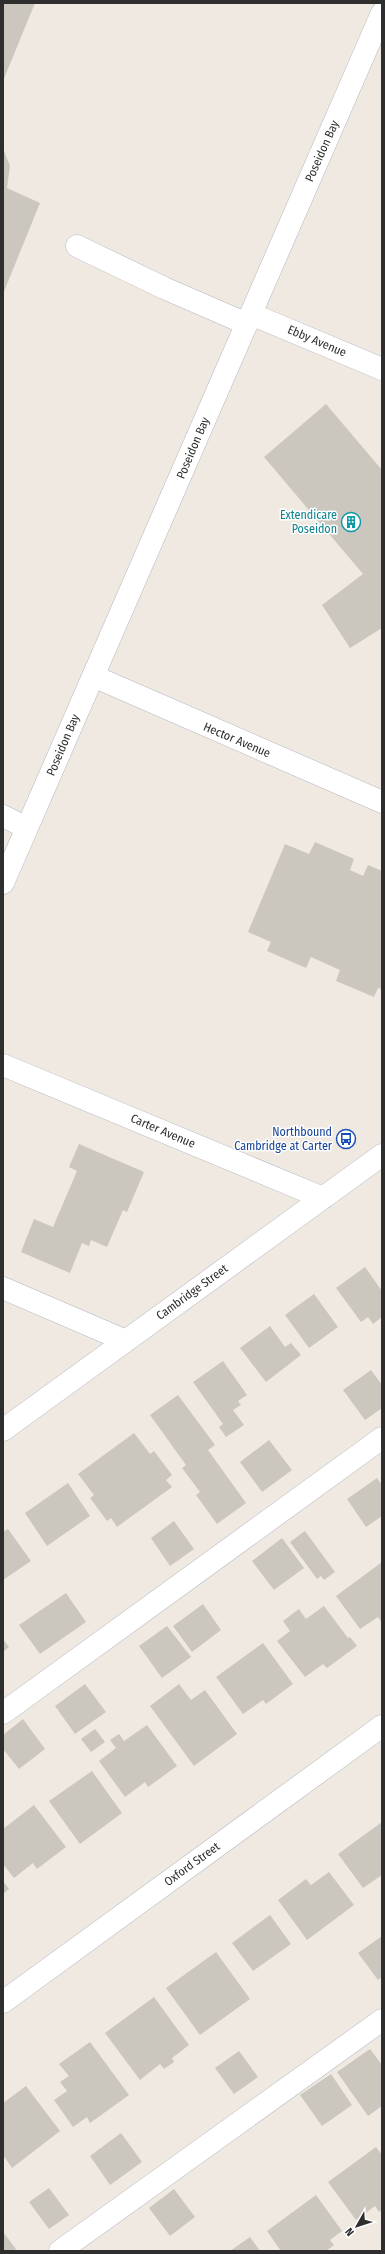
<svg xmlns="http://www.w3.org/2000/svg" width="385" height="2254" font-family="'Fira Sans Condensed',sans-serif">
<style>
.building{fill:#cbc7bf}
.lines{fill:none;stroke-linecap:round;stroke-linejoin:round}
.minor-casing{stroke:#b4b7c1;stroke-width:23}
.minor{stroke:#fff;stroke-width:22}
.labels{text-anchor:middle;stroke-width:3;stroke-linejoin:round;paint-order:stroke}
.street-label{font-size:12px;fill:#2e2e2e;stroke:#fff}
.culture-label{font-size:12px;fill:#0d838f;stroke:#fff;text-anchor:end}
.transit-label{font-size:12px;fill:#164399;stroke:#fff;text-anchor:end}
</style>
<rect width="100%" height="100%" fill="#efe9e1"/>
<path class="building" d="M 3,3 L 35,3 L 3,81 Z
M 3,148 L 10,166 L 7,188 L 40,203 L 3,294 Z
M 326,404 L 382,470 L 382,628 L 350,648 L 322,605 L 363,574 L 264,457 Z
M 315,842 L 354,859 L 350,870 L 363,876 L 368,865 L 382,871 L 382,989 L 378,988 L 374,997 L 336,981 L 340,970 L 311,957 L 306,968 L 267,951 L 271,942 L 248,932 L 285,844 L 309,854 Z
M 79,1144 L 144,1172 L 127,1212 L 123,1210 L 107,1247 L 91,1240 L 89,1246 L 82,1243 L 70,1273 L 21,1252 L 34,1219 L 53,1227 L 77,1171 L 69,1167 Z
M 365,1267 L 382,1291 L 382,1317 L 373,1324 L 368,1317 L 361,1322 L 336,1288 Z
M 314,1294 L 338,1327 L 309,1348 L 285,1315 Z
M 270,1326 L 285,1347 L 291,1343 L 301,1355 L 266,1382 L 240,1348 Z
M 223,1361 L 247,1395 L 238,1401 L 241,1405 L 233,1410 L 244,1425 L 226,1437 L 219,1427 L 223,1424 L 193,1382 Z
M 371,1370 L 382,1385 L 382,1408 L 365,1420 L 343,1390 Z
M 178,1395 L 215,1445 L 208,1450 L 246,1503 L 217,1524 L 196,1495 L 200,1492 L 182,1468 L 186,1465 L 150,1415 Z
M 134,1433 L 150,1454 L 154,1451 L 172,1475 L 166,1480 L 172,1487 L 117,1527 L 111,1518 L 107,1521 L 90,1498 L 94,1495 L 78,1474 Z
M 269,1440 L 292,1470 L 262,1492 L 240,1462 Z
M 377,1478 L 382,1485 L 382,1516 L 366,1527 L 347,1499 Z
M 68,1483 L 90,1516 L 47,1546 L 25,1513 Z
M 174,1521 L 194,1549 L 170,1566 L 151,1538 Z
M 8,1529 L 31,1561 L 3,1580 L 3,1532 Z
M 305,1531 L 335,1572 L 324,1580 L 321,1576 L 317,1579 L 290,1542 Z
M 282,1538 L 304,1568 L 274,1590 L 252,1561 Z
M 382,1562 L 382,1623 L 378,1617 L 360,1629 L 336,1596 Z
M 66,1593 L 86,1622 L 40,1654 L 19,1625 Z
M 203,1604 L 221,1630 L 192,1652 L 173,1626 Z
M 324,1606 L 348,1638 L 350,1637 L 357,1646 L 327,1668 L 323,1664 L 305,1677 L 277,1641 L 290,1631 L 283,1621 L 299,1609 L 306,1619 Z
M 167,1626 L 191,1657 L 162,1678 L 139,1646 Z
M 3,1639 L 9,1647 L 3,1652 Z
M 263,1643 L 293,1684 L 266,1704 L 263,1700 L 243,1714 L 216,1677 Z
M 85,1684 L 106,1712 L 75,1734 L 55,1706 Z
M 179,1684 L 191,1700 L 205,1690 L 237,1734 L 194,1766 L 150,1706 Z
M 23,1719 L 45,1749 L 19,1769 L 3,1749 L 3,1735 Z
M 147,1725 L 177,1766 L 148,1787 L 145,1782 L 125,1797 L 99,1761 L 116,1748 L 110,1740 L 119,1734 L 124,1741 Z
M 95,1729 L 105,1742 L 91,1752 L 81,1739 Z
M 92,1771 L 122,1813 L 80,1844 L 49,1801 Z
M 34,1805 L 66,1847 L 37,1869 L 33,1863 L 14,1878 L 3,1864 L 3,1829 Z
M 382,1822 L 382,1875 L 363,1888 L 338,1854 Z
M 329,1872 L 354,1905 L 307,1940 L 278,1900 L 306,1879 L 311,1885 Z
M 3,1881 L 9,1889 L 3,1894 Z
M 270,1915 L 291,1944 L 253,1971 L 232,1943 Z
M 382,1936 L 382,1977 L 378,1980 L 358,1953 Z
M 216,1952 L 250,1999 L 200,2035 L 166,1988 Z
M 154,1997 L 189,2045 L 172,2058 L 174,2062 L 164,2069 L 160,2064 L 140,2080 L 105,2033 Z
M 90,2042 L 129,2095 L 90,2123 L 87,2117 L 73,2127 L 54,2100 L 67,2091 L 60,2082 L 69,2076 L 59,2064 Z
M 370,2049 L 382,2065 L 382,2106 L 368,2116 L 337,2072 Z
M 239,2051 L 258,2077 L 234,2094 L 215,2068 Z
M 331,2074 L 352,2105 L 322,2126 L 300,2095 Z
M 26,2086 L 60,2131 L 12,2168 L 3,2155 L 3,2103 Z
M 121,2133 L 142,2162 L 110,2185 L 90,2156 Z
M 376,2147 L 382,2155 L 382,2210 L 379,2212 L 375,2206 L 356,2220 L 328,2182 Z
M 49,2188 L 69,2215 L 49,2229 L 29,2202 Z
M 174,2189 L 195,2217 L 170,2236 L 149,2208 Z
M 316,2195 L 342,2231 L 330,2240 L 334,2245 L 326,2251 L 281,2251 L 267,2231 Z
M 3,2232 L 16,2249 L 14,2251 L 3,2251 Z
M 250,2237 L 260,2251 L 230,2251 Z"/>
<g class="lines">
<g class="minor-casing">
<path id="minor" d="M 77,246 L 164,288 L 247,324
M 251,314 L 382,369
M 93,676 L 382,802
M 3,816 L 27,828
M 3,883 L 382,13
M 3,1065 L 323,1198
M 3,1288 L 126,1341
M 3,1430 L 382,1155
M 3,1713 L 382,1438
M 3,2002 L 382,1726
M 60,2251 L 382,2020"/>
</g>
<use href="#minor" class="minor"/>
</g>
<defs>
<g id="building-ring" transform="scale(1)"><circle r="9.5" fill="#fff" stroke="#0f9aa8" stroke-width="1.5"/><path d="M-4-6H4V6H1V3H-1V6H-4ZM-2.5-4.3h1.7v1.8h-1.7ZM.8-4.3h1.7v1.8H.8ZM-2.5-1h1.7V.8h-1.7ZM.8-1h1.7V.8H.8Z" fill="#0f9aa8"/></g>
<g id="bus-ring" transform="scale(1)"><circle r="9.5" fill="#fff" stroke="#1a4fb4" stroke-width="1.5"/><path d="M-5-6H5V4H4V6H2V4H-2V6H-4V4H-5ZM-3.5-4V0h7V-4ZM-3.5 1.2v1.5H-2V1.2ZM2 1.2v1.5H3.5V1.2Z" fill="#1a4fb4"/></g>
</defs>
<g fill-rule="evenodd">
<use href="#building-ring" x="351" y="522"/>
<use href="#bus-ring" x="346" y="1139"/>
</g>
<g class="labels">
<g class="street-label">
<text transform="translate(322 151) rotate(-66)" y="4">Poseidon Bay</text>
<text transform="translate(317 341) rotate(23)" y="4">Ebby Avenue</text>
<text transform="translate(193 448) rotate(-67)" y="4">Poseidon Bay</text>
<text transform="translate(237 740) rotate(23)" y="4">Hector Avenue</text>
<text transform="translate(63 745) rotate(-67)" y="4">Poseidon Bay</text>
<text transform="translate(163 1131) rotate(23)" y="4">Carter Avenue</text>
<text transform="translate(192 1292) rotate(-36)" y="4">Cambridge Street</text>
<text transform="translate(192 1864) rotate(-36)" y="4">Oxford Street</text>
</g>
<g class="culture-label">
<text x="337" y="519">Extendicare<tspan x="337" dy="14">Poseidon</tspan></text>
</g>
<g class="transit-label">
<text x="332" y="1136">Northbound<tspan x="332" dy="14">Cambridge at Carter</tspan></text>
</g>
</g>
<rect width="385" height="2254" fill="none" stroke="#2e2e2e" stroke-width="8"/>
<g transform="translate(357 2226) rotate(231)" stroke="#ffffff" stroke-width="3" paint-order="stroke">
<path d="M0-3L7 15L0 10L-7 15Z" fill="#2e2e2e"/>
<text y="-6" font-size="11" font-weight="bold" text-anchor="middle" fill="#2e2e2e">N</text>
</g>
</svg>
